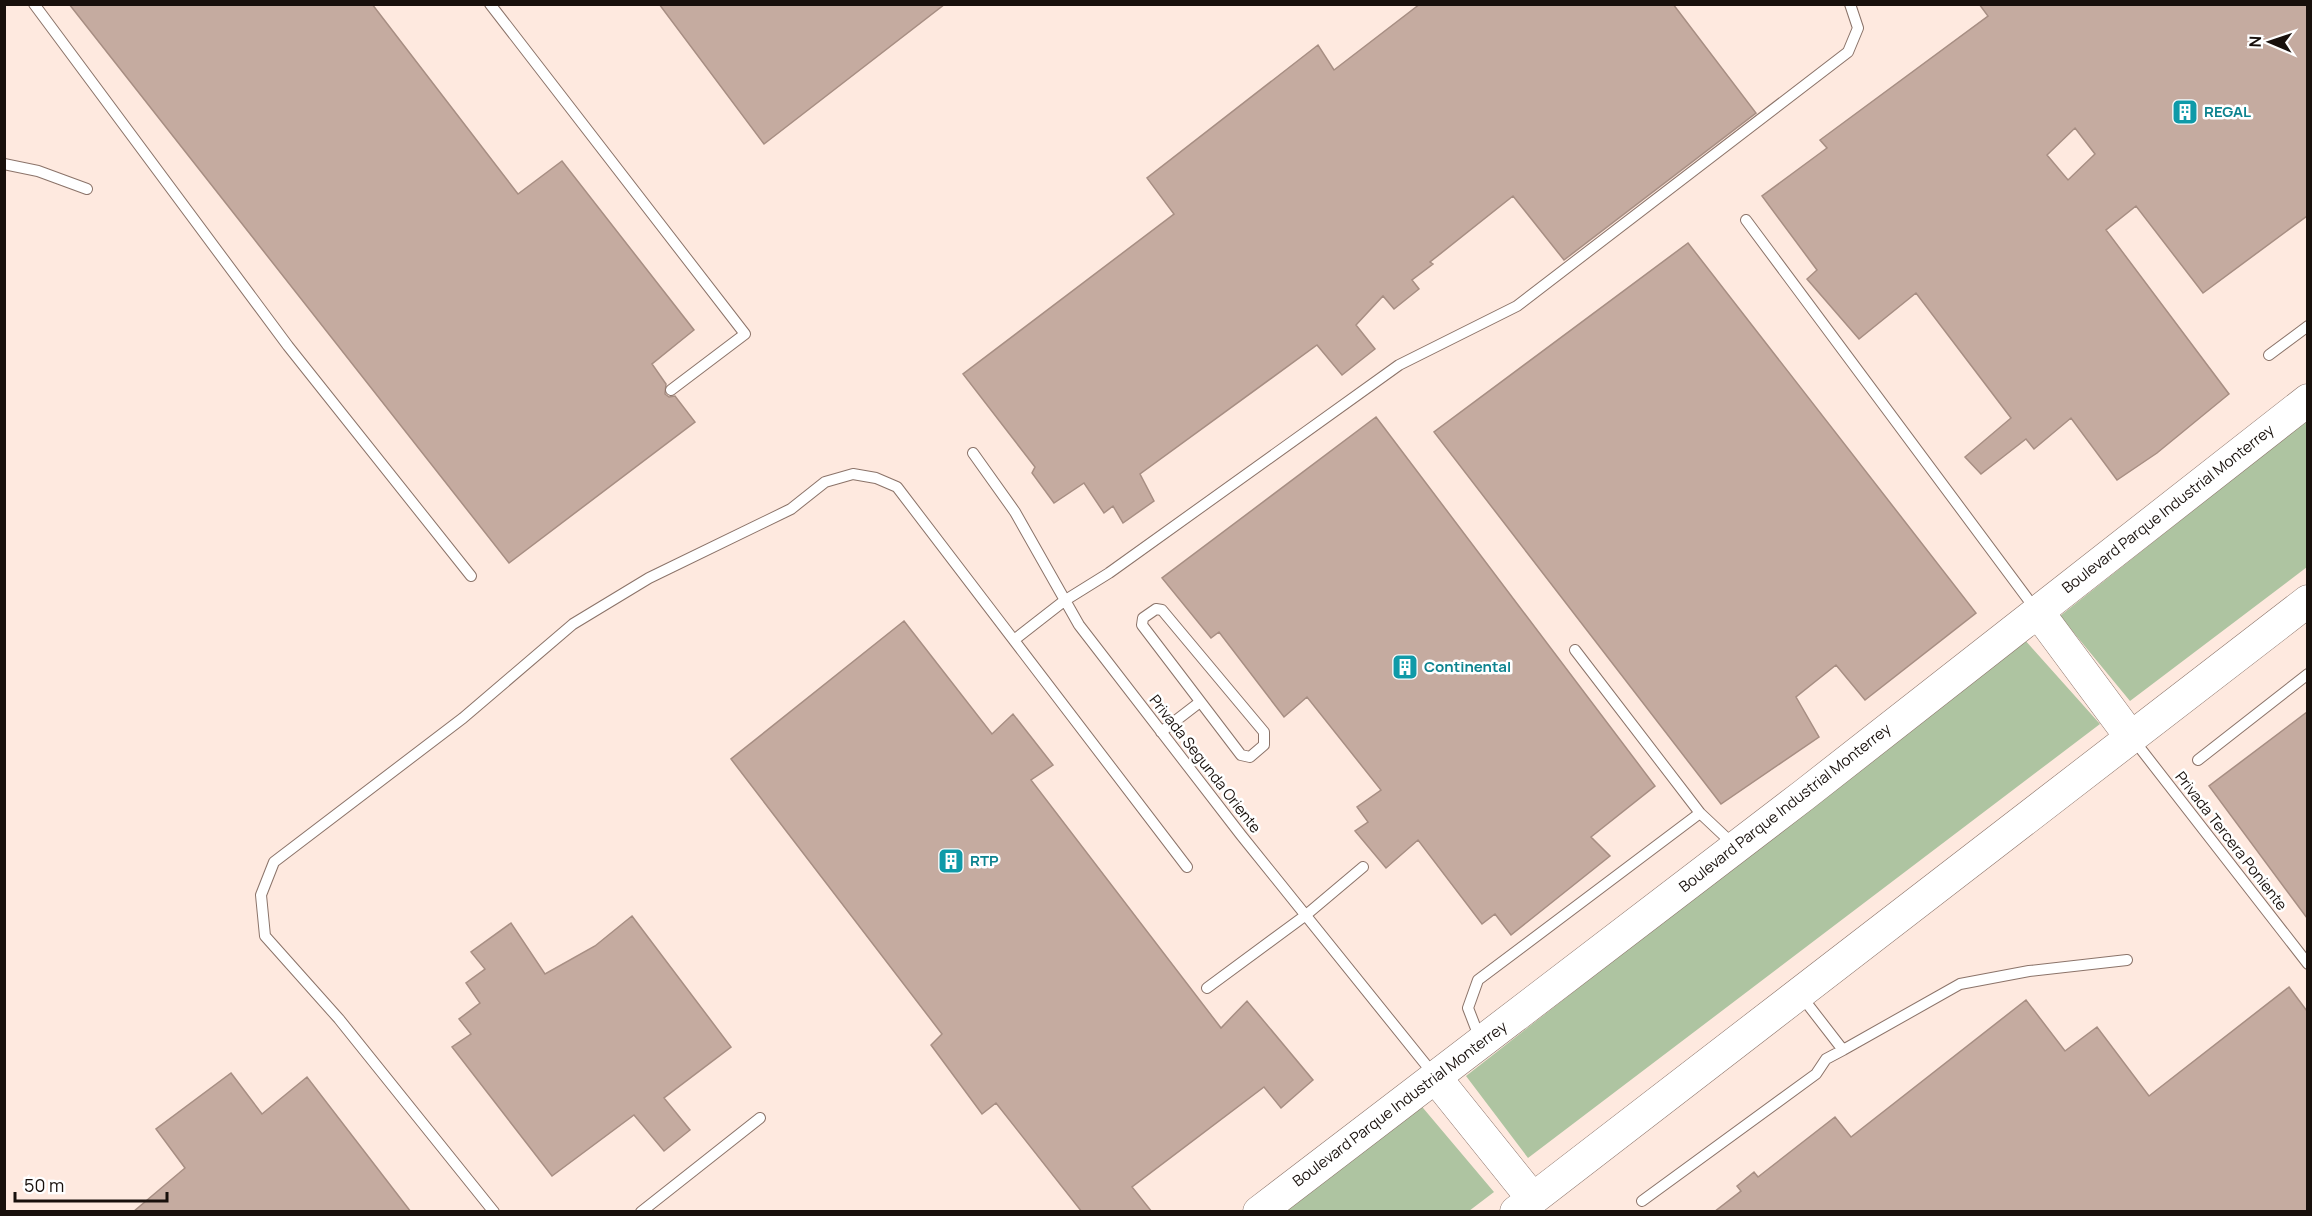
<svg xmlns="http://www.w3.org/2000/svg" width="2312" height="1216" font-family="Manrope,sans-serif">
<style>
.green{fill:#aec4a1}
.building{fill:#c5aba0;stroke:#a78e83;stroke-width:1.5;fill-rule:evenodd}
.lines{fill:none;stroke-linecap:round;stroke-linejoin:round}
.lane-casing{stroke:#8b7369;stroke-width:12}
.secondary-casing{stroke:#8b7369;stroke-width:33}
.lane{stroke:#fff;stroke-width:10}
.secondary{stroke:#fff;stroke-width:32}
.labels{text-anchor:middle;stroke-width:5;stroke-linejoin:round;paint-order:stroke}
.culture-label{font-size:15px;font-weight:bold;fill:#0d838f;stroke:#fff;text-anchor:start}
.street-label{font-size:15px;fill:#18100c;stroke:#fff}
</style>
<rect width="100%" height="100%" fill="#fee9df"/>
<path class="green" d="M 2307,420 L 2307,567 L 2130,701 L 2060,616 Z
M 2024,639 L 2100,724 L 1528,1158 L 1466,1076 Z
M 1418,1102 L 1494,1192 L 1469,1211 L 1276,1212 Z"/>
<path class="building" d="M 69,4 L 372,4 L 518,194 L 562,161 L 694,330 L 652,364 L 666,384 L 665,394 L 669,397 L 675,396 L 695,422 L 509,563 Z
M 659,4 L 945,4 L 764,144 Z
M 1420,4 L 1673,4 L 1756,113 L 1564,260 L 1513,196 L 1430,262 L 1433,264 L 1412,280 L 1419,289 L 1394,309 L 1383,296 L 1356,325 L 1375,349 L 1342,375 L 1317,345 L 1140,474 L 1154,501 L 1123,523 L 1113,506 L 1104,513 L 1084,483 L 1054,503 L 1032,473 L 1035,467 L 963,374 L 1174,214 L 1147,178 L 1318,45 L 1334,70 Z
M 1979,4 L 2307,4 L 2307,216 L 2203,293 L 2136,206 L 2106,230 L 2229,394 L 2157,453 L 2117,480 L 2071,418 L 2034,449 L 2026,439 L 1981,474 L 1965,457 L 2011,418 L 1916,293 L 1859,339 L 1807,279 L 1817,270 L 1762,196 L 1827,148 L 1820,140 L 1988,16 ZM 2075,128 L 2095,154 L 2068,180 L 2047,155 Z
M 1688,243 L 1976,613 L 1865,700 L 1836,665 L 1796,697 L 1819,737 L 1721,804 L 1434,432 Z
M 1376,417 L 1655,786 L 1591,837 L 1610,856 L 1511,935 L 1495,914 L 1482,924 L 1418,840 L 1386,868 L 1355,831 L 1368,822 L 1357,807 L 1381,790 L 1307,697 L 1284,717 L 1219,632 L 1211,638 L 1162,578 Z
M 904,621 L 992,734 L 1013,714 L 1053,765 L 1031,780 L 1221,1028 L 1247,1001 L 1313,1080 L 1281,1108 L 1264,1087 L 1132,1187 L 1152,1212 L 1082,1212 L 996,1103 L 982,1114 L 931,1045 L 942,1034 L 731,759 Z
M 2307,712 L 2307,918 L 2209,786 Z
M 632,916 L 731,1047 L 664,1098 L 690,1130 L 664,1151 L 634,1115 L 552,1176 L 452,1047 L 471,1034 L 459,1019 L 480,1003 L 466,983 L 485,969 L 471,952 L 511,923 L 545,974 L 595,946 Z
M 2289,987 L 2307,1011 L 2307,1212 L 1714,1212 L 1741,1191 L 1737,1186 L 1754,1172 L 1758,1177 L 1835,1117 L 1851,1137 L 2026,1000 L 2065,1051 L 2097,1027 L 2149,1096 Z
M 231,1073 L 262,1114 L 307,1077 L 411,1212 L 133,1212 L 185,1168 L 156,1129 Z"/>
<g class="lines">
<g class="lane-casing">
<path id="lane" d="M 34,4 L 288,346 L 471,576
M 490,4 L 745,334 L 671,390
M 4,164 L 38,171 L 87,189
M 1746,220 L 2036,610
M 2269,355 L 2308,326
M 973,453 L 1015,512 L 1079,625 L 1241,835 L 1435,1076
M 1156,609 L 1162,610 L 1264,732 L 1264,745 L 1250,757 L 1241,755 L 1142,625 L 1143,618 Z
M 1014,640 L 1064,601 L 1109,573 L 1399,365 L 1517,306 L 1848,52 L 1858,28 L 1850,4
M 1575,650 L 1700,813
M 1161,732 L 1200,702
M 2133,739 L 2308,964
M 2198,760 L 2308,674
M 1207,988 L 1306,915 L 1363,867
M 1480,1039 L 1468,1008 L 1478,980 L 1700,813 L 1734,845
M 1843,1050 L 1960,984 L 2029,971 L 2127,960
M 1642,1201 L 1816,1074 L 1826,1059 L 1843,1050 L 1802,997
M 494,1212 L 339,1019 L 265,936 L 261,895 L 274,862 L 463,718 L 573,624 L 649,578 L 791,509 L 825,482 L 853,474 L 876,478 L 897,487 L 1187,867
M 641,1212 L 760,1118"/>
</g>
<g class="secondary-casing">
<path id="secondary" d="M 2038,612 L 2130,736
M 1435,1077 L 1533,1199
M 1259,1212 L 1804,795 L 2308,400
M 1516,1212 L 2308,601"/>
</g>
<use href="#lane" class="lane"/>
<use href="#secondary" class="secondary"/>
</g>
<defs>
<g id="building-square" transform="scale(1.35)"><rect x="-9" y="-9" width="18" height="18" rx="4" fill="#0f9aa8" stroke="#fff"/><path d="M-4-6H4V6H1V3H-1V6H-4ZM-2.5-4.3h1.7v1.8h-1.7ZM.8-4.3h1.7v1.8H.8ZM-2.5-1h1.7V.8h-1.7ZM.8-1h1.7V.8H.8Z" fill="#fff"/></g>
</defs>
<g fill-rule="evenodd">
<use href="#building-square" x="2185" y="112"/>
<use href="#building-square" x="1405" y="667"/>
<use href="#building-square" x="951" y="861"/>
</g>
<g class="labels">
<g class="culture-label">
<text x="2204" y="117">REGAL</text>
<text x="1424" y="672">Continental</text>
<text x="970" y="866">RTP</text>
</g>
<g class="street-label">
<text transform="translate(2168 509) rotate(-38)" y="5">Boulevard Parque Industrial Monterrey</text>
<text transform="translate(1205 764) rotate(52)" y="5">Privada Segunda Oriente</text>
<text transform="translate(1785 808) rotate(-38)" y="5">Boulevard Parque Industrial Monterrey</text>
<text transform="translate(2231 841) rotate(52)" y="5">Privada Tercera Poniente</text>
<text transform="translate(1400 1104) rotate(-37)" y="5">Boulevard Parque Industrial Monterrey</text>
</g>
</g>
<rect width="2312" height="1216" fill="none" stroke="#18100c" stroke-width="12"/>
<g transform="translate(2270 42) rotate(272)" stroke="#ffffff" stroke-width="4.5" paint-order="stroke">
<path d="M0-4.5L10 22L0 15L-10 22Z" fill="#18100c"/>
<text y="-9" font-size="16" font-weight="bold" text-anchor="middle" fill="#18100c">N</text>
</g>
<path d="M15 1192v9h152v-9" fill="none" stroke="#18100c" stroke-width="3"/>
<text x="24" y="1192" font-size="18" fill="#18100c" stroke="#ffffff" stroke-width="4.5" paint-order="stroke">50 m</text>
</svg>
